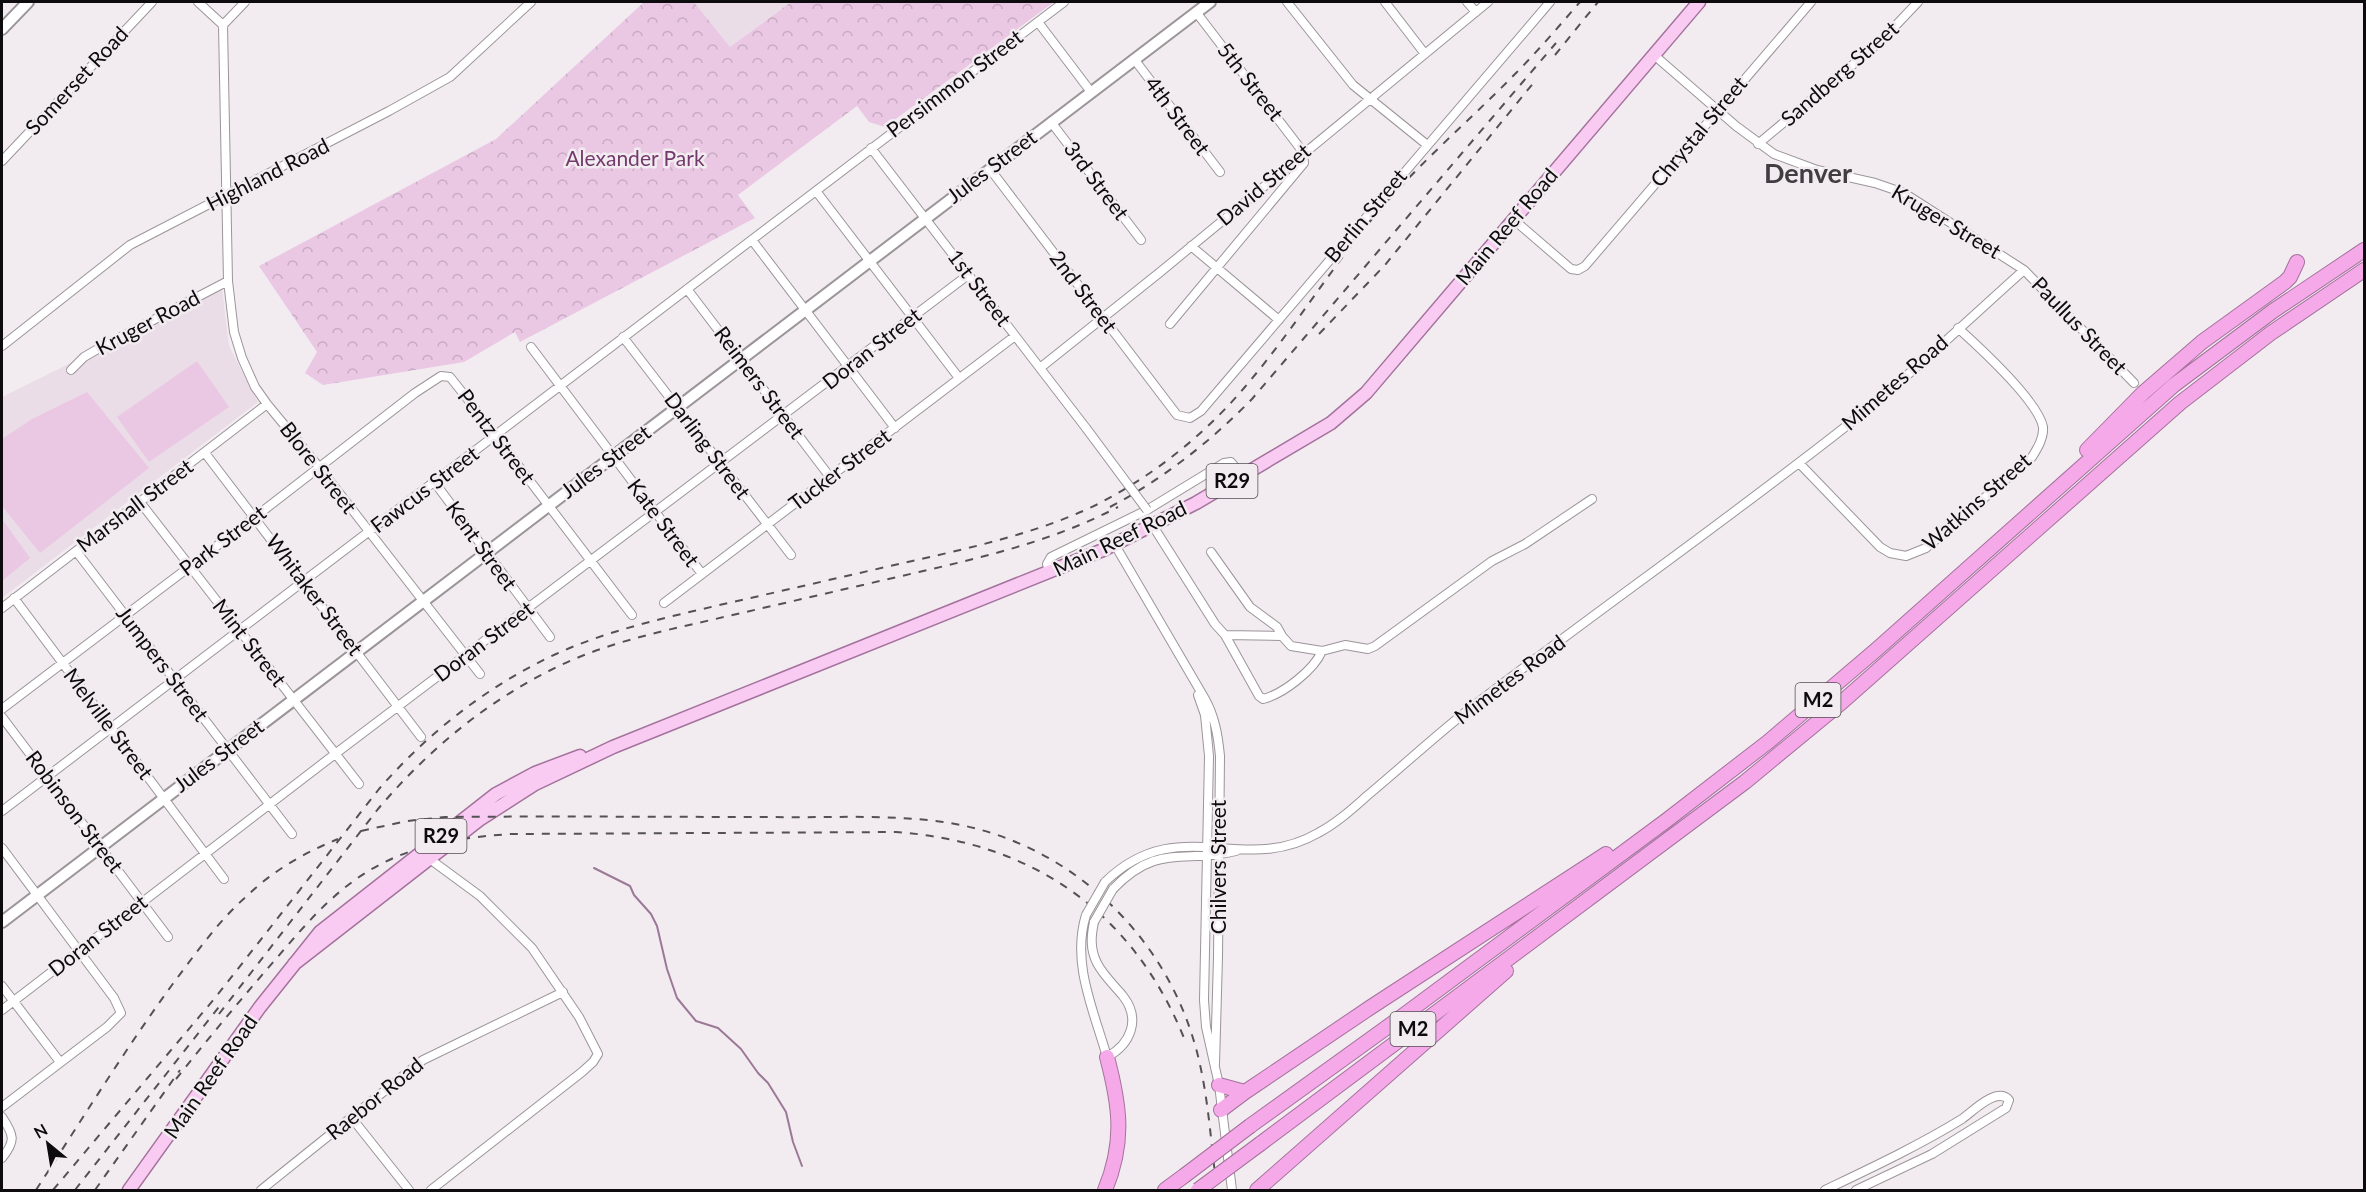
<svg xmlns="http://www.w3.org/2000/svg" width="2366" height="1192" font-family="Lato,sans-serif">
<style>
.built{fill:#eadde7}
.grass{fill:#eac8e4}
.forest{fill:url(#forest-crowns)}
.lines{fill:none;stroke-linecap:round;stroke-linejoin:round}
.stream{stroke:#9b7895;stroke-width:2}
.minor-casing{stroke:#9b9599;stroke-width:10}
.secondary-casing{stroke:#9b9599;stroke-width:14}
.primary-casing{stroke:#a4729c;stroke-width:15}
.motorway-casing{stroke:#a4729c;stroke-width:16}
.minor{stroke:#fff;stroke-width:8}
.secondary{stroke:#fff;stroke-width:10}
.primary{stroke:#f9cbf2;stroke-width:12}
.motorway{stroke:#f5a9e9;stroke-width:14}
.rail{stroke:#545154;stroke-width:2;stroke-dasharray:8 8;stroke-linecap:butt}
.minor-bridge-casing{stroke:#9b9599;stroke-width:10;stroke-linecap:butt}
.motorway-bridge-casing{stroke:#a4729c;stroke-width:16;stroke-linecap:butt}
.minor-bridge{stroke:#fff;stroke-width:8}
.motorway-bridge{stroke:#f5a9e9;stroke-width:14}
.labels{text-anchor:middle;stroke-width:5;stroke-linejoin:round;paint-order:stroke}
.shield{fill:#f2ecf1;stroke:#524e51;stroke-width:1.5}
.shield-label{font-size:20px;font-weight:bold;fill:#0d0b0d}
.street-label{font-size:21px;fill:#0d0b0d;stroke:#f2ecf1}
.park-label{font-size:21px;fill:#74396c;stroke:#f2ecf1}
.district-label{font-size:27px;font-weight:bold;fill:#423d41;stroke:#f2ecf1}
</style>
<defs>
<pattern id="forest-crowns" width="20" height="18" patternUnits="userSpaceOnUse" patternTransform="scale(1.5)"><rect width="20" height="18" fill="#eac8e4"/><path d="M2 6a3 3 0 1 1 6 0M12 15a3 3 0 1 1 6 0" fill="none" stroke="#c8aac2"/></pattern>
</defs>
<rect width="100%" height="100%" fill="#f2ecf1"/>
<path class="built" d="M 694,2 L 791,2 L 730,47 Z
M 222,288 L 229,346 L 258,402 L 2,598 L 2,397 Z"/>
<path class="grass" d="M 197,361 L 229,407 L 149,462 L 117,417 Z
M 87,392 L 149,468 L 40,553 L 2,506 L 2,439 L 32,419 Z
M 2,519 L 30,558 L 2,581 Z"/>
<path class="forest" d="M 644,2 L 694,2 L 730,47 L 791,2 L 1054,2 L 885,127 L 869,122 L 857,106 L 738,195 L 755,218 L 520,342 L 515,332 L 464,362 L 323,385 L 305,373 L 317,352 L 259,266 L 496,139 Z"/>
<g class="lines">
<path class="stream" d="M 594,868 L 630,886 L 634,895 L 651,914 L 657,926 L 667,969 L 677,998 L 696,1021 L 718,1028 L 741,1049 L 758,1073 L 768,1083 L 786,1112 L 793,1142 L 802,1166"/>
<g class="minor-casing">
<path id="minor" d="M 198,2 L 223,25 L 228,281 L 234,332 L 242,358 L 255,387 L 267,404 L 319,467 L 480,674
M 1287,2 L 1353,85 L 1426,144
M 1385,2 L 1425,54
M 1467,2 L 1476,12
M 1038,22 L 1091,92
M 223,25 L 245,2
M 1654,55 L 1736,126 L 1774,154 L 1817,170 L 1875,183 L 1904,193 L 2024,270 L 2134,383
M 1134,59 L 1220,172
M 1051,122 L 1141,240
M 1758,144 L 1880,42 L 1918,2
M 871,148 L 1086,428
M 2,161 L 152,2
M 990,169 L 1177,415 L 1190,418 L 1201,411 L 1550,2
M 816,191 L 959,378
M 1513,219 L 1571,269 L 1578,270 L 1585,266 L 1811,2
M 752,240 L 895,428
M 1191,246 L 1279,320
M 687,289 L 830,477
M 1170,324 L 1304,163 L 1303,152 L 1196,12
M 623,337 L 791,555
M 2,346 L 130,245 L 389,111 L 450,77 L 531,2
M 531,347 L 702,574
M 1040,368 L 1159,273 L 1488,2
M 71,370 L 84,357 L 96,350 L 228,281
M 205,453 L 421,737
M 1799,463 L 1880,547 L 1890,553 L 1906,556 L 1926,548 L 2032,457 C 2037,449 2044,438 2043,427 C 2038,401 1979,347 1958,328
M 435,483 L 550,637
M 140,502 L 359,784
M 1153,526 L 1215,624 L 1225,635 L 1282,636 L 1291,646 L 1322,651 L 1345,645 L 1368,649 L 1375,646 L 1492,561 L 1525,544 L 1592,499
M 1115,545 L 1205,699 C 1215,717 1218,736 1220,756 L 1218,957 L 1215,1064
M 76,551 L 292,834
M 1211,552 L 1250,607 L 1277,627 L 1282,636
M 1049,573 L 1047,564 L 1051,557 L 1147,510 L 1224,463 L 1231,462 L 1235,467 L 1237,478
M 14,598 L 224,879
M 664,603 L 1015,336
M 2,608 L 267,404
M 1225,635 L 1259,696 L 1263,699 C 1283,694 1314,670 1322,651
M 1198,695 L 1205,715 L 1209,756 L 1204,1000 L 1206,1027 L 1219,1085 L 1232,1190
M 2,709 L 255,517 L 415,393 L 441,376 L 450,377 L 466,397 L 632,615
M 2,717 L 168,937
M 2,811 L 1064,2
M 2,848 L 114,998 L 121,1013 L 107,1027 L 2,1107
M 427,857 L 480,896 L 532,948 L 579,1017 L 598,1054 L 593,1062 L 582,1072 L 431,1190
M 1105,882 C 1178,811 1242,877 1318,833 C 1337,823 1352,809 1368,795 C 1403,766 1436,735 1472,707 C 1598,610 1729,519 1854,420 C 1913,373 1968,320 2024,270
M 1113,889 C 1158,842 1184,864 1236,851
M 1086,915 C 1071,963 1094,1011 1107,1057 C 1131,1044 1141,1019 1123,996 C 1114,985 1103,975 1097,963 C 1090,949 1091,936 1094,922
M 2,986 L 60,1062
M 2,1010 L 335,754 L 968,275
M 2,1117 C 14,1135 16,1141 2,1158
M 351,1117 L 409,1190
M 261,1190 L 423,1060 L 563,992
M 1825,1190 C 1871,1168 1918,1146 1962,1119 C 1972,1112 1997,1086 2009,1100 L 2006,1108 L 1932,1154 L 1856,1190"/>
</g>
<g class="secondary-casing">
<path id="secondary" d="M 2,29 L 28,2
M 2,922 L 1210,2"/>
</g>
<g class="primary-casing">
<path id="primary" d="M 294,964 L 479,820 L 535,784 L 613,747 L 1103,550 L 1196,503 L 1331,423 L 1366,393 L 1699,2
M 129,1190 L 260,1007 L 320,932 L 496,794 L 535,773 L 580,756"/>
</g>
<g class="motorway-casing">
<path id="motorway" d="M 2087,450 L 2143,393 L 2202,342 L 2285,282 L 2290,277 L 2297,262
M 1219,1085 L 1245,1092
M 1221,1110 L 1245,1092 L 1371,1007 L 1606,854
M 1250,1126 L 1404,1015 L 1667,820 L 1768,742 L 1876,650 L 2174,385 L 2273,311 L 2364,250
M 1260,1144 L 1745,782 L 1842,702 L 2180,403 L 2271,333 L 2364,270
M 1105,1190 C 1125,1142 1120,1106 1107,1057
M 1165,1190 L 1184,1176
M 1257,1190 L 1506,971"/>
</g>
<use href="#minor" class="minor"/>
<use href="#secondary" class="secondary"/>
<use href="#primary" class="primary"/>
<use href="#motorway" class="motorway"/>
<path class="rail" d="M 1555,55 L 1598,2
M 1319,334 L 1385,265 L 1535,81
M 1110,507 C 1163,479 1210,442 1252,399 L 1556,43
M 361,831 L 407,821 L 445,817 C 554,816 663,817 772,817 C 829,818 887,814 943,822 C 1058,838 1155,922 1191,1032 C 1208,1082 1210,1138 1217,1190
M 219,1014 L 378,809 C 429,749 488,700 559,666 C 611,641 668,630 724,617 C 789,602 854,587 919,572 C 988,556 1055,540 1118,507
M 176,1079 C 208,1039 241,999 275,960 C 307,923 337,886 383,863 C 422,843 467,837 511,834 L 896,832 C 1034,842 1135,913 1186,1043
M 36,1190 C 81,1121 124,1051 172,985 C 196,953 219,920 249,894 C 274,870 306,852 338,839
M 53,1190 L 215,998 L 379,789 C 428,733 487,686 556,654 C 611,629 669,617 728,603 C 791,589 854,574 917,560 C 978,546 1040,532 1096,505 C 1145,480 1189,447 1227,407 C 1285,345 1328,270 1383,206 C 1424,159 1472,118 1515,74 C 1538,51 1559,26 1580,2
M 75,1190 L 222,1003
M 95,1190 L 180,1070"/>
<g class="minor-bridge-casing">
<path id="minor-bridge" d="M 1086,428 L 1147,510
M 1086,915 L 1105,882
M 1094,922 L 1113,889"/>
</g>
<g class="motorway-bridge-casing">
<path id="motorway-bridge" d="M 1184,1176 L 1250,1126
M 1198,1190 L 1260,1144"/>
</g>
<use href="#minor-bridge" class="minor-bridge"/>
<use href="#motorway-bridge" class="motorway-bridge"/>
</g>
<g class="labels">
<g class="shield">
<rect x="1206.5" y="464" width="51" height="34" rx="4.5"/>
<rect x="1795.5" y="683" width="45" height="34" rx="4.5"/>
<rect x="415.5" y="819" width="51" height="34" rx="4.5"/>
<rect x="1390.5" y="1012" width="45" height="34" rx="4.5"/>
</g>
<g class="shield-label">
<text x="1232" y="488">R29</text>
<text x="1818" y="707">M2</text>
<text x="441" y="843">R29</text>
<text x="1413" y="1036">M2</text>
</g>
<g class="street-label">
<text transform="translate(1840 74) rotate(-41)" y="7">Sandberg Street</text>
<text transform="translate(77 81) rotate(-47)" y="7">Somerset Road</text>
<text transform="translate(1250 82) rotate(52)" y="7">5th Street</text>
<text transform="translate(955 84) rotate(-37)" y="7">Persimmon Street</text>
<text transform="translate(1177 116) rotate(53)" y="7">4th Street</text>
<text transform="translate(1699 132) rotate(-50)" y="7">Chrystal Street</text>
<text transform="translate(992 167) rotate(-37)" y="7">Jules Street</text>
<text transform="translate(268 175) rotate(-27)" y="7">Highland Road</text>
<text transform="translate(1096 181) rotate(53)" y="7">3rd Street</text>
<text transform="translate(1264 185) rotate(-40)" y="7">David Street</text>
<text transform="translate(1366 216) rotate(-50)" y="7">Berlin Street</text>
<text transform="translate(1946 222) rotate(31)" y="7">Kruger Street</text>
<text transform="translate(1507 227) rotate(-50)" y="7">Main Reef Road</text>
<text transform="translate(979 288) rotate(53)" y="7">1st Street</text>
<text transform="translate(1083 292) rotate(53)" y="7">2nd Street</text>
<text transform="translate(148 323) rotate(-28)" y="7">Kruger Road</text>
<text transform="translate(2079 326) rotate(46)" y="7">Paullus Street</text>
<text transform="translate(872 349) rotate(-38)" y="7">Doran Street</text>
<text transform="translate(759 383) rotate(53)" y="7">Reimers Street</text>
<text transform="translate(1895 383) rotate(-41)" y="7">Mimetes Road</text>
<text transform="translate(496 437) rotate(53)" y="7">Pentz Street</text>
<text transform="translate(707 446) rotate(53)" y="7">Darling Street</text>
<text transform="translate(606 462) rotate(-37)" y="7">Jules Street</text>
<text transform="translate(318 468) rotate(52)" y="7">Blore Street</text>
<text transform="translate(840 470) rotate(-37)" y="7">Tucker Street</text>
<text transform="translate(425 490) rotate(-37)" y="7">Fawcus Street</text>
<text transform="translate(1977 502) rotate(-41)" y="7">Watkins Street</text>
<text transform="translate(135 506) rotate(-37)" y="7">Marshall Street</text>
<text transform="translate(663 523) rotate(53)" y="7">Kate Street</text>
<text transform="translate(1120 539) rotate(-26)" y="7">Main Reef Road</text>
<text transform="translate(223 541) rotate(-37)" y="7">Park Street</text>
<text transform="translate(481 546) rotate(54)" y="7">Kent Street</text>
<text transform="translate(314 595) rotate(53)" y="7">Whitaker Street</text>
<text transform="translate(484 642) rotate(-37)" y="7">Doran Street</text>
<text transform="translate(249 643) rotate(52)" y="7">Mint Street</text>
<text transform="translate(162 664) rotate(53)" y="7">Jumpers Street</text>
<text transform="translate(1510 680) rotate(-37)" y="7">Mimetes Road</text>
<text transform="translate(108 724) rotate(53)" y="7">Melville Street</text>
<text transform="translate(219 756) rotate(-37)" y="7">Jules Street</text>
<text transform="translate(74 812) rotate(53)" y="7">Robinson Street</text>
<text transform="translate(1219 867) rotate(-90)" y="7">Chilvers Street</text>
<text transform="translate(98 936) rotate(-38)" y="7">Doran Street</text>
<text transform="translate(211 1077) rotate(-55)" y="7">Main Reef Road</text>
<text transform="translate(375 1099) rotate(-39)" y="7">Raebor Road</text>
</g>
<g class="park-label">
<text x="635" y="166">Alexander Park</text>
</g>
<g class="district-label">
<text x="1808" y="183">Denver</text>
</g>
</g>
<rect width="2366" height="1192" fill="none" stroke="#0d0b0d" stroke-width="6"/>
<g transform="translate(48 1144) rotate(330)" stroke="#f2ecf1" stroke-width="4.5" paint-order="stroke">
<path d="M0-4.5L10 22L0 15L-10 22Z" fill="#0d0b0d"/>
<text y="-9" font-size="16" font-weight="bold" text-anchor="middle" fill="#0d0b0d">N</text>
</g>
</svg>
